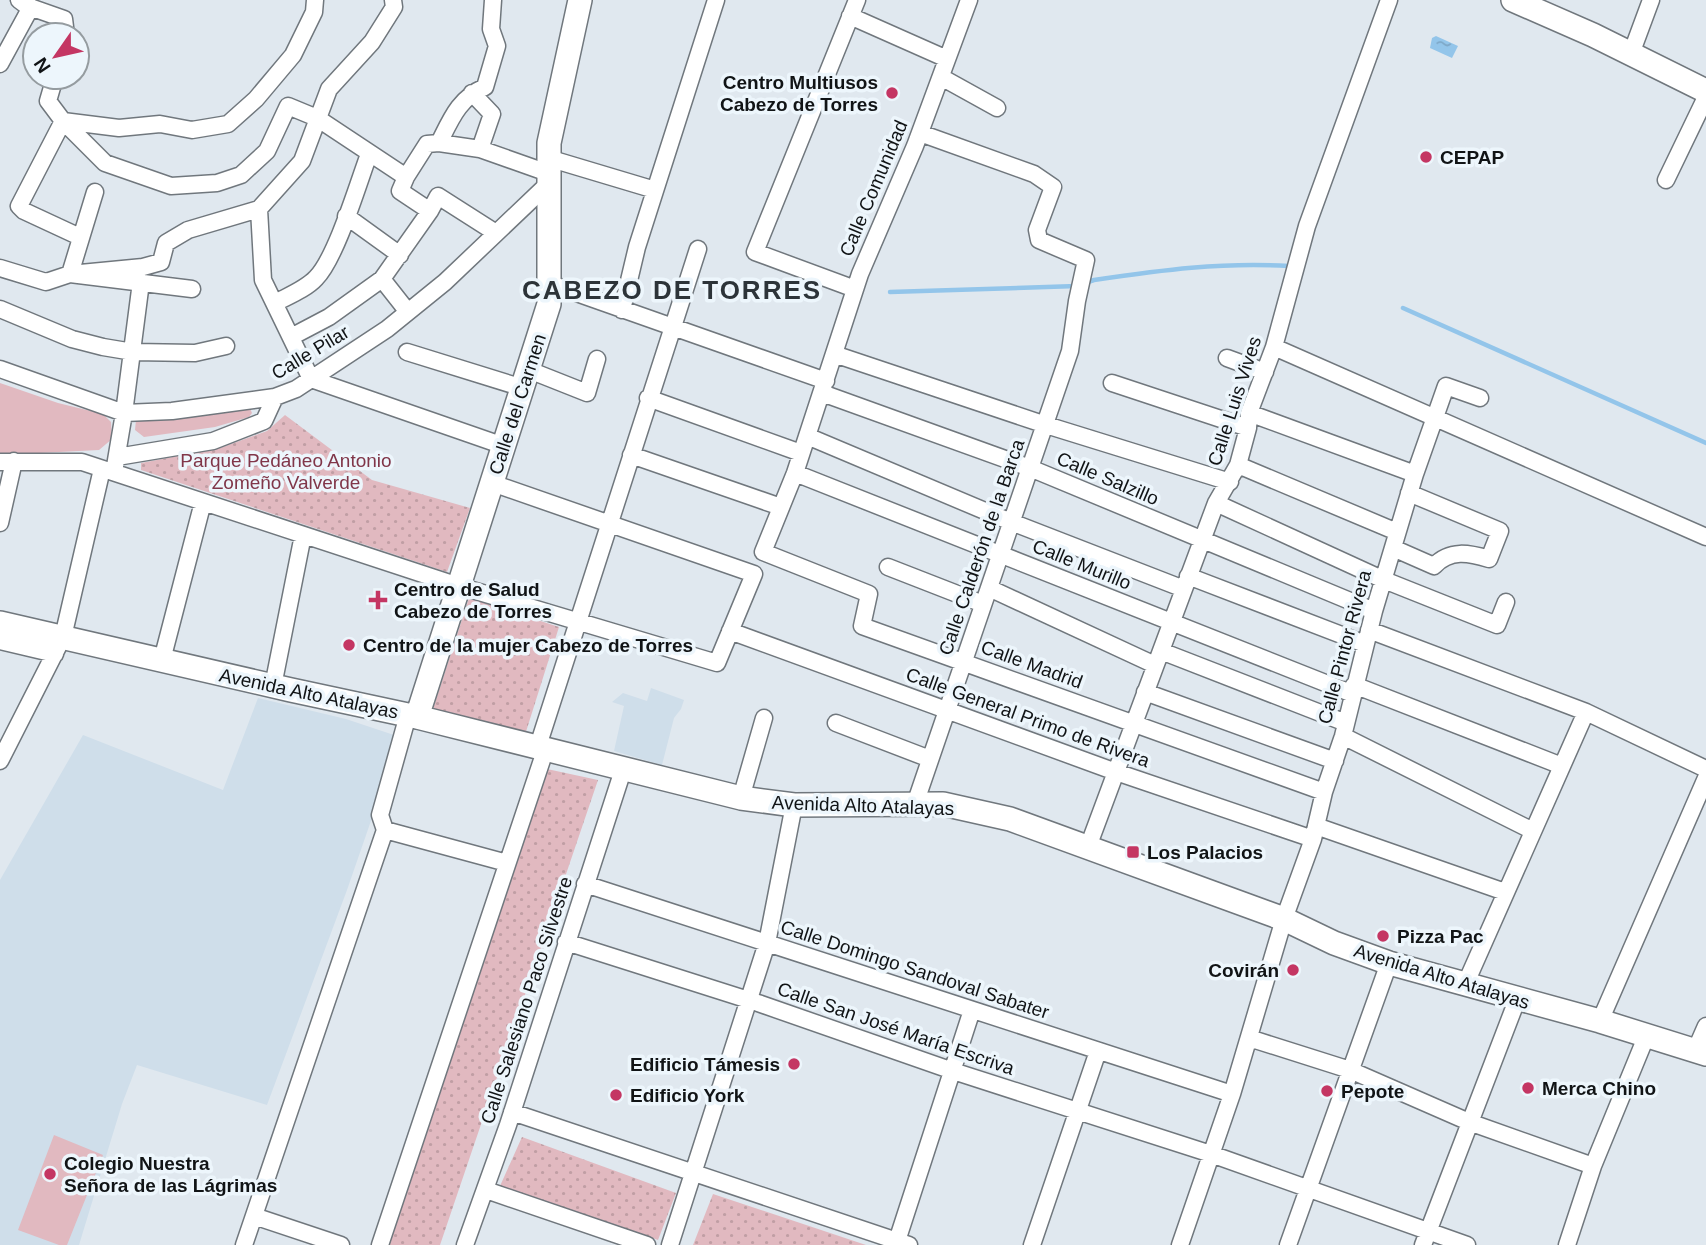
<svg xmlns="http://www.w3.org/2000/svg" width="1706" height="1245" font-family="Helvetica,sans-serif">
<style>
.built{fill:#cfdeea}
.park{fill:url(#park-dots)}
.garden{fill:#e1b9c0}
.water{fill:url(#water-ripples)}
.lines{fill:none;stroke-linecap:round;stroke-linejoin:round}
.stream{stroke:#93c5ea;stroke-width:4.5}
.street-casing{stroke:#70777d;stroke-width:19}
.secondary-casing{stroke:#70777d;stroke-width:26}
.street{stroke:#fff;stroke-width:16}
.secondary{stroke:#fff;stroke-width:23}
.poi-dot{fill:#c43663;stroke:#edf6fc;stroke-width:2.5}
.labels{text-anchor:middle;stroke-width:7;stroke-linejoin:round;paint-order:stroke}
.poi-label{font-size:19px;font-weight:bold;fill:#111416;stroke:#edf6fc;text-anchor:start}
.street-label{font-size:19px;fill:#111416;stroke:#edf6fc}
.park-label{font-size:19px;fill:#803649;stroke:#edf6fc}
.district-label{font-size:26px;font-weight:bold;letter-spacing:2px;fill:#2d3439;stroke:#edf6fc}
</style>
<defs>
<pattern id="park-dots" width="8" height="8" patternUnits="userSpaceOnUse" patternTransform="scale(1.75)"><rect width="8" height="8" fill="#e1b9c0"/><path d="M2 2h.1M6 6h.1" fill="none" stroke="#c09ea4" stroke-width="1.8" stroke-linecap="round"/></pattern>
<pattern id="water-ripples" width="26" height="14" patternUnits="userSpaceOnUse" patternTransform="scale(1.75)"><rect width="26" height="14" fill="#93c5ea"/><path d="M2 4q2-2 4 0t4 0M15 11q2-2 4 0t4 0" fill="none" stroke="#7ea8c8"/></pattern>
</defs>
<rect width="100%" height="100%" fill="#e0e8ef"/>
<path class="built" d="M 651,688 L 684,700 L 681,709 L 674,718 L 662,765 L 614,751 L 624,706 L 612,702 L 623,693 L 647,701 Z
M 258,698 L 346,719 L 400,737 L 347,890 L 267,1105 L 137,1065 L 122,1104 L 79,1245 L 0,1245 L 0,880 L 83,735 L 223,790 Z"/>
<path class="park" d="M 285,415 L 372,480 L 470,508 L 447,572 L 141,470 L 141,463 L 220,448 L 267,431 Z
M 469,598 L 559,627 L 524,738 L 433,709 Z
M 547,769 L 598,780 L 440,1245 L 387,1245 Z
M 522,1137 L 676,1193 L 658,1240 L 500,1186 Z
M 713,1194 L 866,1245 L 693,1245 Z"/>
<path class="garden" d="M 0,383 L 58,403 L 103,414 L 111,422 L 112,439 L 99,450 L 0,455 Z
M 249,406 L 252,413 L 249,417 L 215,427 L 144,437 L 135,430 L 136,420 Z
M 54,1135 L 103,1155 L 67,1245 L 59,1245 L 18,1230 Z"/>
<path class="water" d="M 1436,36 L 1458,46 L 1452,58 L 1430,48 L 1432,38 Z"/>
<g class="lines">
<path class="stream" d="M 1085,283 L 1094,280 C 1162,270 1221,262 1289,266
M 890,292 L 1077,286
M 1403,308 L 1706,443"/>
<g class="street-casing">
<path id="street" d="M 19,0 L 27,6 L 64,19 L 66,35
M 493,0 L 491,29 L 497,46 L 485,87 C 459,98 451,119 439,143 L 480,149 L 548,173
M 969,0 L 915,146 L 860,274 L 795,473 L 763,552 L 869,594 L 862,626 L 1324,792
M 850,16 L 947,59
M 1631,54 L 1651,0
M 0,64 L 31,7
M 55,77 L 48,101 L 63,121 L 119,128 L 160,124 L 192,130 L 228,124 L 256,99 L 293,55 L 314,12 L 315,0
M 941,77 L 997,108
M 472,93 L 492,114 L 480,149
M 548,158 L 655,190
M 406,177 L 400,191 L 430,211
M 1666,180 L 1706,97
M 95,192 L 70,274 L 143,267 L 161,262 L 166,243 L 188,230 L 259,209 L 302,161 L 329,89 L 372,42 L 394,7 L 393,0
M 259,209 L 263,280 L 311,379 L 504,446
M 346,216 L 400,255
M 80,237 L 24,211 L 19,206 L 63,121 L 105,163 L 171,186 L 217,183 L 241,175 L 267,151 L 288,106 L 317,118 L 406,177 L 427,144 L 439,143
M 0,268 L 46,282 L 70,274 L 192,289
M 382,279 L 408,312
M 551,284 L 826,381
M 855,289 L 755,252 L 857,0
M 275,303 C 288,296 306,289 316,278 C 336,258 358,184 369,154
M 0,309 L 72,339 L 103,347 L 133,352 L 195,353 L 226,346
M 622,310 L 637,247 L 716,0
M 291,337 L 329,317 L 382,279 L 430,211 L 438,196 L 496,233
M 1274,347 L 1706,537
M 407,352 L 523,388
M 834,354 L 1046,425 L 1230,482
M 1227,358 L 1265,372
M 0,369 L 124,413 L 172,411 L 275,397 L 296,389 L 387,329 L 445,282 L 548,184
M 529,370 L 587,393 L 597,359
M 1112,383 L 1248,428
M 822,393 L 1030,468 L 1374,611
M 648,398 L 801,453
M 1249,413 L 1415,474
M 807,436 L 1011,522 L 1184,589
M 631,455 L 781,507
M 117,457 L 213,441 L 264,421 L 275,397
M 0,462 L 82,462 L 459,586 L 717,663 L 754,574 L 492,483
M 1238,465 L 1397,532
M 114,472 L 124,413 L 141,282
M 795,473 L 1353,694
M 1216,503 L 1384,580 L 1497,625 L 1506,602
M 0,523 L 14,461
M 1393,548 L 1434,566 C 1450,549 1469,553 1489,559 L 1500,531 L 1409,493
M 888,567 L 983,604
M 1188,576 L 1365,644
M 989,588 L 1155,665
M 1369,630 L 1586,712 L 1706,769
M 730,631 L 1116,772 L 1313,839
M 0,641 L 55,654
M 1161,651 L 1346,723
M 162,660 L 203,502
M 1354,685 L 1562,766
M 273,686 L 303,535
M 1145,692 L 1335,761
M 836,723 L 930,759
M 1343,736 L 1533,831
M 538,746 L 698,249
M 0,761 L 63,637 L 102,469
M 741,798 L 764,718
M 915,804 L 1070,351 L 1077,301 L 1086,260 L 1039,240 L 1037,230 L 1053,187 L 1034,174 L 920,133
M 1316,826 L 1505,892
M 385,830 L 507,863
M 385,830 L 380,815 L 408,715
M 1088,847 L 1216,503 L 1238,465 L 1248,428 L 1249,413 L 1274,347 L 1307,226 L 1389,0
M 585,884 L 1232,1094
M 566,942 L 758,1003 L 953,1071 L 1211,1154 L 1467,1245
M 1465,985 L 1586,712
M 1600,1021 L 1706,778
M 1249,1038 L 1350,1070 L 1469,1122 L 1593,1166
M 1695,1051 L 1706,1026
M 512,1112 L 909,1245
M 486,1190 L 647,1245
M 254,1216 L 341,1245
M 897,1241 L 972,1010
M 244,1245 L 385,830
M 380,1245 L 546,748
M 465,1245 L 508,1125 L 624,767
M 670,1245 L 767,943 L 794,805
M 1032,1245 L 1098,1051
M 1180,1245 L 1232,1094 L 1284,919 L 1313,839 L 1324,792 L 1343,736 L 1374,611 L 1415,474 L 1446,386 L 1480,398
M 1288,1245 L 1389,963
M 1423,1245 L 1517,1000
M 1567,1245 L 1593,1166 L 1646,1037"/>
</g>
<g class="secondary-casing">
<path id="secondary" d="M 1513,0 L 1593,35 L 1706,91
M 0,623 L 291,690 L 417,717 L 741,798 L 794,805 L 943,804 L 1010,819 L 1284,919 L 1334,943 L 1389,963 L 1600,1021 L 1706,1054
M 417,717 L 549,304 L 549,143 L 580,0"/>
</g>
<use href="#street" class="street"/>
<use href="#secondary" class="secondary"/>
</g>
<g class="poi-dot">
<circle cx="892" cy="93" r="7"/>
<circle cx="1426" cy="157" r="7"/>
<path d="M374.5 589.5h7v7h7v7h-7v7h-7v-7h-7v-7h7z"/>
<circle cx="349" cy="645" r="7"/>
<rect x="1126" y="845" width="14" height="14" rx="3.5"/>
<circle cx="1383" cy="936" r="7"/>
<circle cx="1293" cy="970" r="7"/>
<circle cx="794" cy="1064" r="7"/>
<circle cx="1528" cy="1088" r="7"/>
<circle cx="1327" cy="1091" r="7"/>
<circle cx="616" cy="1095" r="7"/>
<circle cx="50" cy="1174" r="7"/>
</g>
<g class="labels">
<g class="poi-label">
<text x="878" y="89" text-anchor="end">Centro Multiusos<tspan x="878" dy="22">Cabezo de Torres</tspan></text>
<text x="1440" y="164">CEPAP</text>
<text x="394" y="596">Centro de Salud<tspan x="394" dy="22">Cabezo de Torres</tspan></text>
<text x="363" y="652">Centro de la mujer Cabezo de Torres</text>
<text x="1147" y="859">Los Palacios</text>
<text x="1397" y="943">Pizza Pac</text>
<text x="1279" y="977" text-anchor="end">Covirán</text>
<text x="780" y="1071" text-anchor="end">Edificio Támesis</text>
<text x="1542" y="1095">Merca Chino</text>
<text x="1341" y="1098">Pepote</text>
<text x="630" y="1102">Edificio York</text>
<text x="64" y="1170">Colegio Nuestra<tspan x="64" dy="22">Señora de las Lágrimas</tspan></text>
</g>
<g class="street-label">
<text transform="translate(873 188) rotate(-67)" y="7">Calle Comunidad</text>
<text transform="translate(310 352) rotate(-31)" y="7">Calle Pilar</text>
<text transform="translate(1234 401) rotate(-72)" y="7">Calle Luis Vives</text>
<text transform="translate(517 404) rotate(-72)" y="7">Calle del Carmen</text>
<text transform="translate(1108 478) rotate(23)" y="7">Calle Salzillo</text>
<text transform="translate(981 547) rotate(-71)" y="7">Calle Calderón de la Barca</text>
<text transform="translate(1082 564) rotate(22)" y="7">Calle Murillo</text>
<text transform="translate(1344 647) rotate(-75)" y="7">Calle Pintor Rivera</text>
<text transform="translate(1032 664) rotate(20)" y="7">Calle Madrid</text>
<text transform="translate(309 693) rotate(12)" y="7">Avenida Alto Atalayas</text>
<text transform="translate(1028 717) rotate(20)" y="7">Calle General Primo de Rivera</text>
<text transform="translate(863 805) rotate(2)" y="7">Avenida Alto Atalayas</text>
<text transform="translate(915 969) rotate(18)" y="7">Calle Domingo Sandoval Sabater</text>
<text transform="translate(1442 976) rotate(17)" y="7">Avenida Alto Atalayas</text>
<text transform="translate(526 1000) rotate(-72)" y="7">Calle Salesiano Paco Silvestre</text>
<text transform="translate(896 1028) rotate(19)" y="7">Calle San José María Escriva</text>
</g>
<g class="park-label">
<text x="286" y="467">Parque Pedáneo Antonio<tspan x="286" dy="22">Zomeño Valverde</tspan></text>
</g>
<g class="district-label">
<text x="672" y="299">CABEZO DE TORRES</text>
</g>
</g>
<g transform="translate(56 56) rotate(236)"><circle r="33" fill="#edf6fc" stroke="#959ca0" stroke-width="2"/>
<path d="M0-5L12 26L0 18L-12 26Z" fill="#c43663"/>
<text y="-10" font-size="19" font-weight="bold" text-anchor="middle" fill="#111416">N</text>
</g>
</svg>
